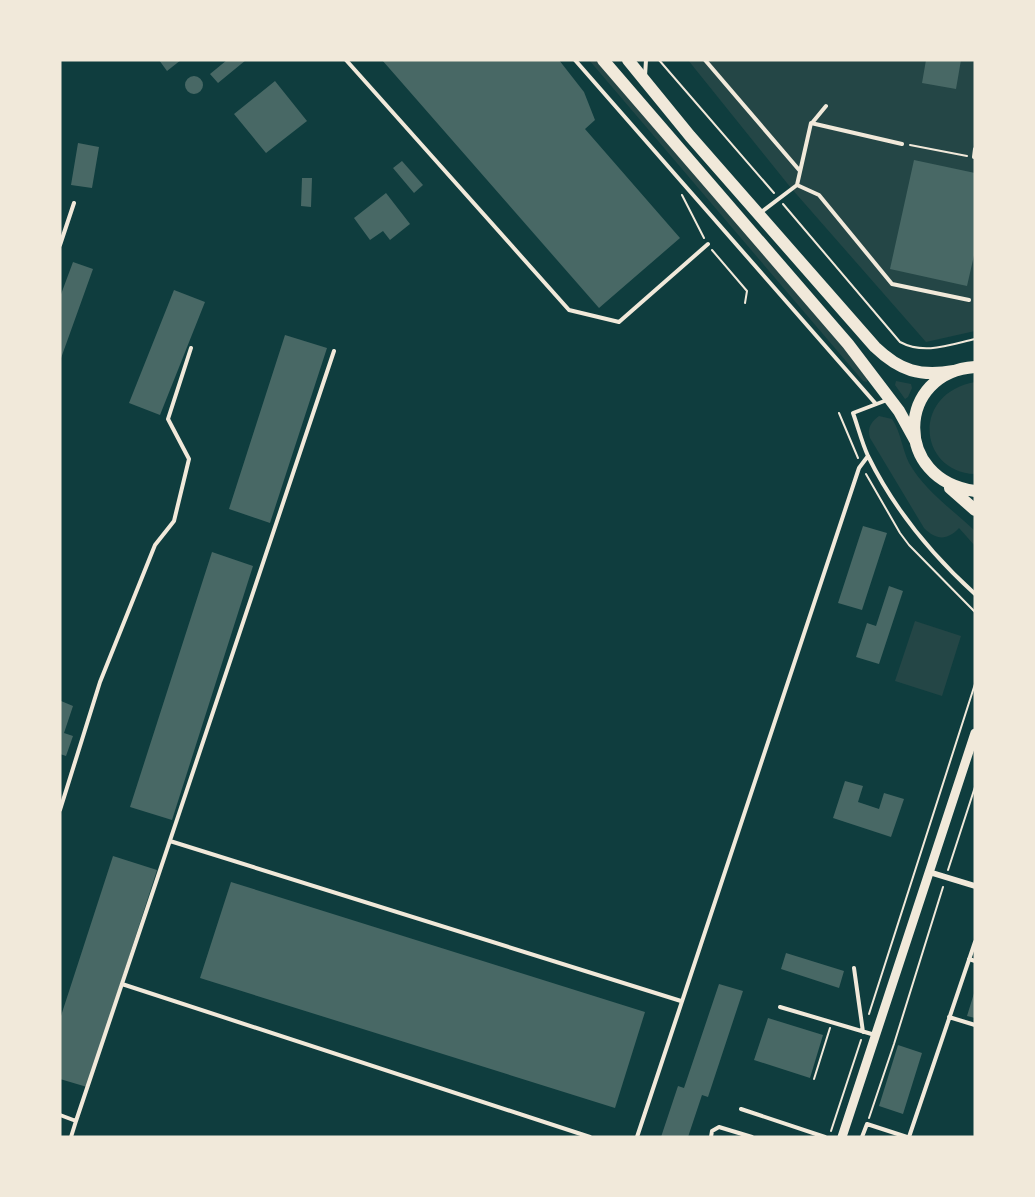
<svg xmlns="http://www.w3.org/2000/svg" width="1035" height="1197" font-family="'Exo 2',sans-serif">
<style>
.green{fill:#244646}
.building{fill:#486865}
.lines{fill:none;stroke-linecap:round;stroke-linejoin:round}
.path{stroke:#f1e9da;stroke-width:2}
.service{stroke:#f1e9da;stroke-width:4}
.minor{stroke:#f1e9da;stroke-width:6}
.tertiary{stroke:#f1e9da;stroke-width:9}
.primary{stroke:#f1e9da;stroke-width:12}
</style>
<rect width="100%" height="100%" fill="#0f3d3e"/>
<path class="green" d="M 589,60 L 599,60 L 868,377 L 867,382 L 863,381 Z
M 688,60 L 975,60 L 975,331 L 926,342 L 791,188 Z
M 896,381 L 911,384 L 912,388 L 908,397 L 905,399 L 895,385 Z
M 975,382 L 975,474 C 919,472 910,394 975,382 Z
M 879,416 L 892,419 C 901,432 902,449 909,463 C 924,490 953,510 975,531 L 975,546 L 959,528 C 947,541 936,540 924,528 L 870,438 C 867,428 871,422 879,416 Z
M 915,621 L 961,636 L 942,696 L 895,681 Z"/>
<path class="building" d="M 159,60 L 181,60 L 167,71 Z
M 227,60 L 246,60 L 218,83 L 210,74 Z
M 382,60 L 559,60 L 584,92 L 595,120 L 585,129 L 680,238 L 599,308 Z
M 926,60 L 961,60 L 956,89 L 922,83 Z
M185 85a9 9 0 1 1 18 0a9 9 0 1 1-18 0Z
M 275,81 L 307,121 L 266,153 L 234,114 Z
M 78,143 L 99,147 L 92,188 L 71,185 Z
M 914,160 L 975,173 L 975,251 L 967,286 L 890,269 Z
M 402,161 L 423,185 L 414,193 L 393,168 Z
M 302,178 L 312,178 L 311,207 L 301,206 Z
M 386,193 L 410,224 L 390,240 L 383,231 L 370,240 L 354,218 Z
M 73,262 L 93,269 L 60,361 L 60,297 Z
M 174,290 L 205,302 L 160,415 L 129,403 Z
M 285,335 L 327,348 L 270,523 L 229,509 Z
M 863,526 L 887,533 L 862,610 L 838,603 Z
M 212,552 L 253,566 L 172,820 L 130,807 Z
M 889,586 L 903,591 L 879,664 L 856,657 L 867,623 L 876,626 Z
M 61,701 L 73,706 L 64,733 L 73,736 L 66,756 L 60,754 Z
M 845,781 L 863,786 L 858,802 L 879,809 L 884,793 L 904,799 L 891,837 L 833,818 Z
M 113,856 L 157,870 L 87,1087 L 60,1079 L 60,1019 Z
M 231,882 L 645,1012 L 615,1108 L 200,978 Z
M 786,953 L 844,971 L 839,988 L 781,969 Z
M 719,984 L 743,991 L 708,1097 L 702,1095 L 688,1137 L 661,1137 L 678,1086 L 684,1088 Z
M 975,990 L 975,1018 L 967,1016 Z
M 768,1018 L 823,1035 L 810,1078 L 754,1060 Z
M 898,1045 L 922,1053 L 903,1114 L 879,1106 Z"/>
<g class="lines">
<path class="path" d="M 659,60 L 774,193
M 910,145 L 967,156
M 682,195 L 704,238
M 783,204 L 900,342 C 924,355 949,345 975,339
M 712,250 L 747,291 L 745,303
M 839,413 L 858,458
M 866,474 L 900,533 L 909,545 L 975,612
M 948,870 L 975,787
M 869,1014 L 975,684
M 814,1079 L 830,1028
M 869,1118 L 894,1044 L 943,887
M 831,1131 L 861,1040"/>
<path class="service" d="M 346,60 L 569,310 L 619,322 L 708,244
M 575,60 L 876,404
M 705,60 L 800,171
M 645,76 L 646,60
M 812,123 L 826,106
M 902,144 L 811,123 L 797,185 L 819,195 L 892,284 L 969,300
M 974,157 L 975,149
M 760,213 L 797,185
M 60,245 L 74,203
M 887,400 L 853,413 C 858,427 862,443 868,456 C 894,509 932,555 975,594
M 60,810 L 100,682 L 155,545 L 174,521 L 189,459 L 168,419 L 191,348
M 170,841 L 681,1001
M 969,959 L 975,961
M 854,968 L 863,1032
M 122,984 L 590,1137
M 780,1007 L 875,1035
M 949,1017 L 975,1025
M 741,1109 L 825,1137
M 60,1115 L 76,1121 L 71,1137
M 76,1121 L 334,351
M 637,1137 L 859,468 L 868,456
M 711,1137 L 712,1131 L 719,1127 L 752,1137
M 862,1137 L 867,1124 L 907,1137
M 909,1137 L 975,942"/>
<path class="minor" d="M 929,872 L 975,886"/>
<path class="tertiary" d="M 842,1137 L 975,733"/>
<path class="primary" d="M 603,60 L 848,344 L 899,411 L 915,440
M 628,60 L 690,136 L 875,347 C 900,371 920,377 954,371
M 975,367 C 896,372 892,480 975,491
M 950,488 L 975,510"/>
</g>
<rect width="1035" height="1197" fill="none" stroke="#f1e9da" stroke-width="123"/>
</svg>
